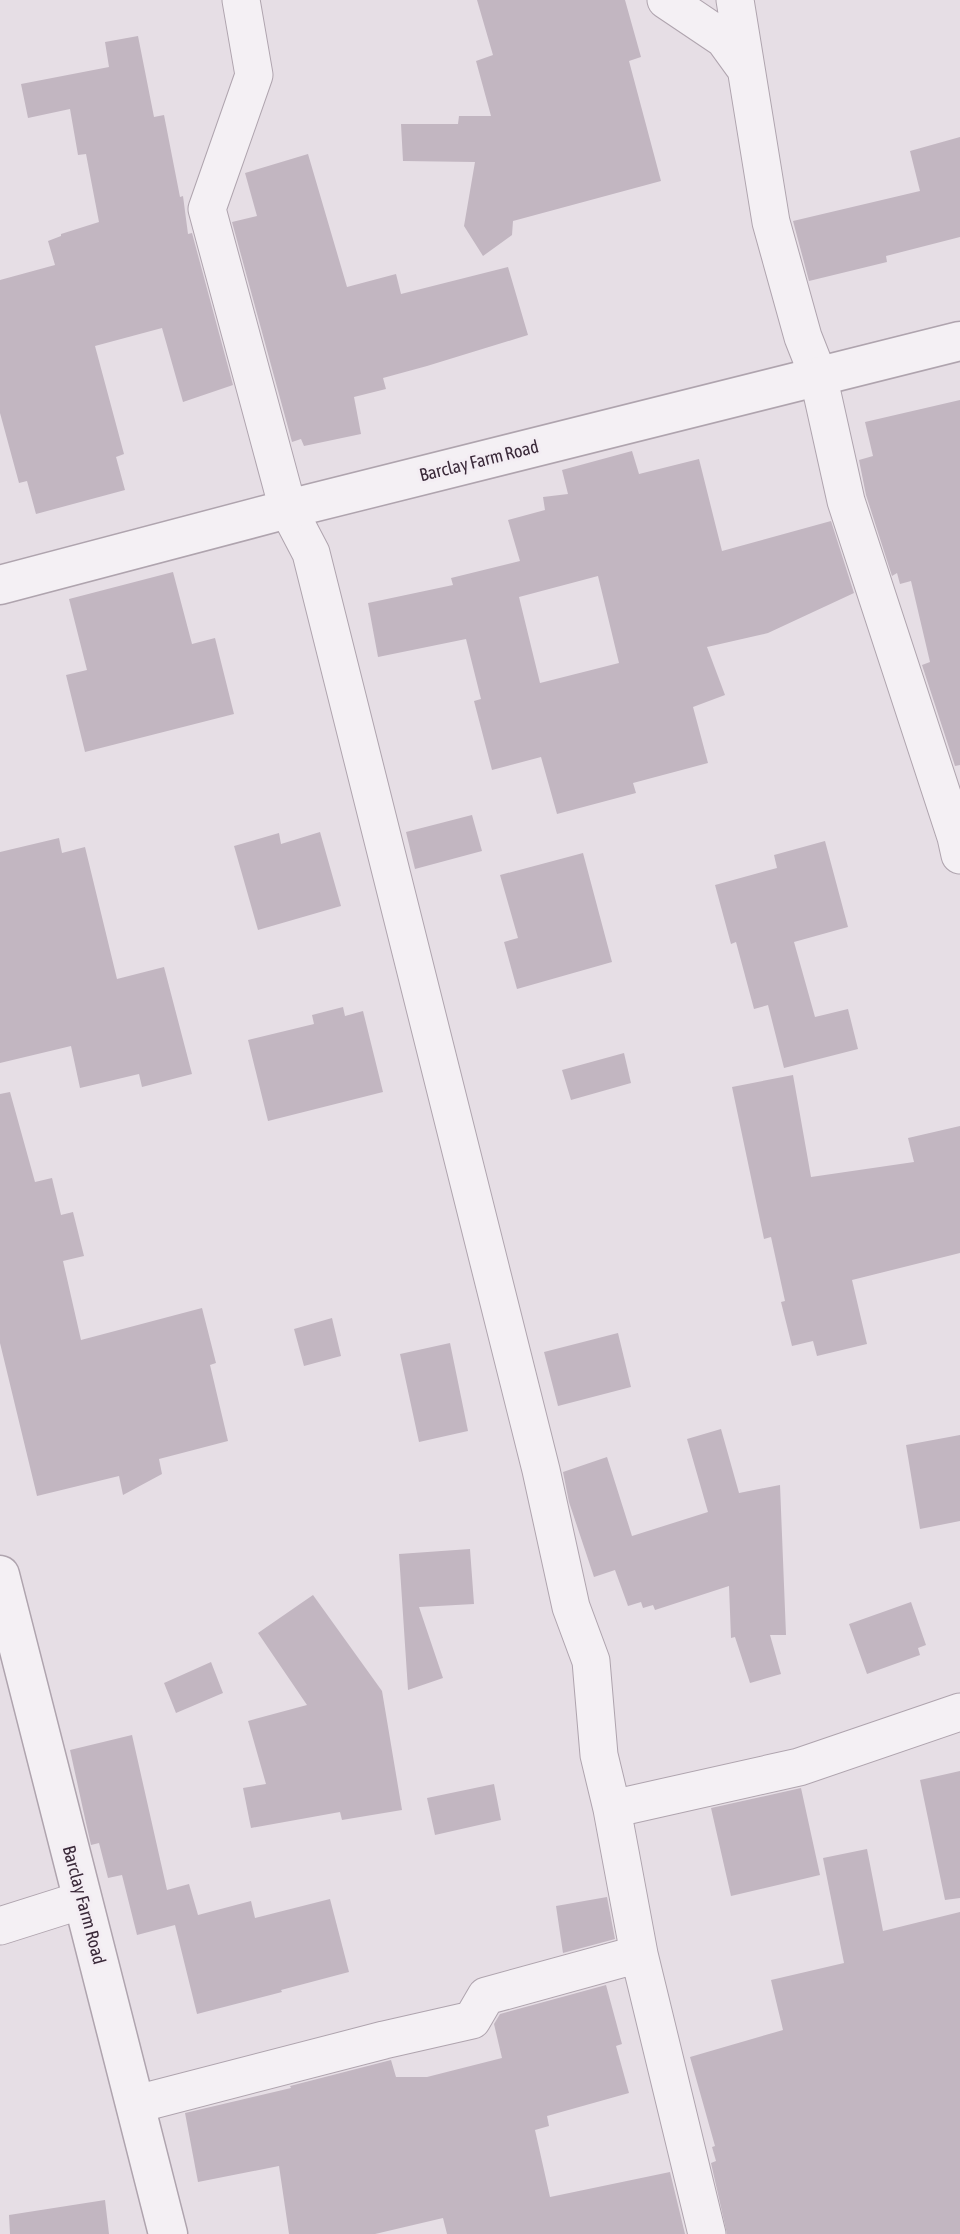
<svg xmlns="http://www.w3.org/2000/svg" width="960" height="2234" font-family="'Asap Condensed',sans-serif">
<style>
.building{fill:#c2b6c1;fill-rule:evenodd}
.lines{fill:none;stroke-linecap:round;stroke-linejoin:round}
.minor-casing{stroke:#afa4ae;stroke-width:39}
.tertiary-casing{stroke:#afa4ae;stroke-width:41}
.minor{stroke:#f4f0f4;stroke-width:37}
.tertiary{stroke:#f4f0f4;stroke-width:38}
.labels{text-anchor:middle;stroke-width:6;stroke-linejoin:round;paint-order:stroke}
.street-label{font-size:18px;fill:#3a2939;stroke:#f3edf3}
</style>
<rect width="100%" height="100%" fill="#e6dee5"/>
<path class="building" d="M 477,0 L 625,0 L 641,57 L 629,61 L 661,181 L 513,221 L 512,235 L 483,256 L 464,226 L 475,162 L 403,161 L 401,124 L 458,124 L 459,116 L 491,116 L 476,61 L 493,55 Z
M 138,36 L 154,117 L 164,115 L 180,197 L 183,196 L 188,234 L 192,233 L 233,385 L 183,402 L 162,328 L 95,346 L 124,454 L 116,457 L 125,490 L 36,514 L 27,481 L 19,483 L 0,413 L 0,280 L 55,265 L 48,241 L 61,236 L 61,234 L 99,222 L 86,154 L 78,155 L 70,109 L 28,118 L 21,84 L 109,67 L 105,42 Z
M 960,137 L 960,237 L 886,256 L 887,262 L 809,281 L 793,221 L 920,191 L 910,151 Z
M 308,154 L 347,287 L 396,274 L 401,294 L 508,267 L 528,335 L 427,366 L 383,378 L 386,389 L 354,397 L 361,434 L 304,446 L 301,439 L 292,442 L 232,222 L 257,216 L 245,173 Z
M 960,400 L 960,765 L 955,766 L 922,665 L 930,662 L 911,581 L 900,584 L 897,573 L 892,576 L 866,495 L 859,460 L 873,456 L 865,422 Z
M 632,451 L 639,474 L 699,459 L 722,551 L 831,521 L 854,593 L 768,633 L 707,647 L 725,695 L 693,707 L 708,763 L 633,783 L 636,793 L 557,814 L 541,757 L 492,770 L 474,701 L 481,699 L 466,639 L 378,657 L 368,603 L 453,585 L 451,578 L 520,561 L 508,520 L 545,510 L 543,497 L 568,494 L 562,470 ZM 598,576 L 619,663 L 540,683 L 519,597 Z
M 173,572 L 192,644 L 215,638 L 234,714 L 85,752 L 66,675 L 87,670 L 69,599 Z
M 472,815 L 482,851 L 415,869 L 406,832 Z
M 320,832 L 341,906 L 258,930 L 234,846 L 279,833 L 281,844 Z
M 59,838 L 62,853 L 85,847 L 117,979 L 164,967 L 192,1074 L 142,1087 L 139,1074 L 80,1088 L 71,1046 L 0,1063 L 0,852 Z
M 825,841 L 848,927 L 794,942 L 815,1017 L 848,1009 L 858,1049 L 784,1068 L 768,1005 L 754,1009 L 736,942 L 731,944 L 715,885 L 777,868 L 774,855 Z
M 583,853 L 612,962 L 517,989 L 504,942 L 518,938 L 500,875 Z
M 343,1007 L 345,1016 L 363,1011 L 383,1092 L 268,1121 L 248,1040 L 314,1024 L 312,1015 Z
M 624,1053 L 631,1083 L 571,1100 L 562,1070 Z
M 793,1075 L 811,1177 L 914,1162 L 908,1138 L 960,1126 L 960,1253 L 852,1280 L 867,1344 L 817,1356 L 813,1341 L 792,1346 L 781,1302 L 785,1301 L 771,1237 L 764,1239 L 732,1087 Z
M 10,1092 L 35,1182 L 52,1178 L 61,1215 L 73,1212 L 84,1256 L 63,1261 L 81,1340 L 202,1308 L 216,1363 L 210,1365 L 228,1441 L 159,1459 L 162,1474 L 123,1495 L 119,1476 L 37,1496 L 0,1343 L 0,1094 Z
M 332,1318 L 341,1356 L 304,1366 L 294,1329 Z
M 618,1333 L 631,1387 L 558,1406 L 544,1352 Z
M 450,1343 L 468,1431 L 419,1442 L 400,1354 Z
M 721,1429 L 739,1493 L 780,1485 L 786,1635 L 770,1635 L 781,1674 L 750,1683 L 735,1637 L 731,1638 L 729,1586 L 655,1610 L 653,1605 L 643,1608 L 641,1602 L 628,1606 L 615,1570 L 594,1577 L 569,1502 L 563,1472 L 607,1457 L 632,1536 L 708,1512 L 687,1439 Z
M 960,1435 L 960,1521 L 920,1529 L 906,1445 Z
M 470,1549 L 474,1604 L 419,1607 L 443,1678 L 408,1690 L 399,1554 Z
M 313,1595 L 382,1691 L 402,1810 L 342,1820 L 340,1812 L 251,1828 L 243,1788 L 266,1784 L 248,1721 L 307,1705 L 258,1633 Z
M 911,1602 L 926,1645 L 918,1648 L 920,1655 L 867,1674 L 849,1624 Z
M 211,1662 L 223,1693 L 176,1713 L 164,1683 Z
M 132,1735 L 167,1890 L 189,1884 L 198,1915 L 251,1901 L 255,1918 L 330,1899 L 349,1972 L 281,1990 L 282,1992 L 197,2014 L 175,1925 L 137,1935 L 122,1875 L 108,1878 L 99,1843 L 91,1845 L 86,1823 L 70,1750 Z
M 960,1771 L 960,1898 L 945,1900 L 920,1780 Z
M 494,1784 L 501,1820 L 435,1835 L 427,1798 Z
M 801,1788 L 820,1875 L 731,1896 L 711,1808 Z
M 867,1849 L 883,1931 L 960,1912 L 960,2234 L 727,2234 L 711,2163 L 716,2161 L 712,2147 L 715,2146 L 690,2057 L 783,2030 L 771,1980 L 844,1963 L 823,1858 Z
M 607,1897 L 615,1939 L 563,1953 L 556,1906 Z
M 606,1985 L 622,2044 L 616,2046 L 629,2093 L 547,2116 L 549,2126 L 535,2130 L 550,2197 L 670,2172 L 685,2234 L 447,2234 L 443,2218 L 375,2234 L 289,2234 L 279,2166 L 198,2182 L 185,2113 L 291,2088 L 290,2086 L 391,2060 L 396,2077 L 427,2077 L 502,2058 L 494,2024 L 500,2014 Z
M 105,2200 L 109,2234 L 10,2234 L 9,2215 Z"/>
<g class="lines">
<g class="minor-casing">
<path id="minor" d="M 666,0 L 724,39 L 745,68
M 735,0 L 771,222 L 803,337 L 818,375 L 846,501 L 956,837 L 960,855
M 612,1809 L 799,1767 L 960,1712
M 0,1926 L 82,1900
M 639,1954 L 707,2234
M 137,2104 L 384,2040 L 472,2020 L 486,1996 L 639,1954 L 612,1809 L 599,1755 L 591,1661 L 571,1607 L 541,1470 L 311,553 L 288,509 L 207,209 L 254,75 L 241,0"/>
</g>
<g class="tertiary-casing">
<path id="tertiary" d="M 0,585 L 288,509 L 960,341
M 0,1575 L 168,2234"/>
</g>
<use href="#minor" class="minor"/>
<use href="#tertiary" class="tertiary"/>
</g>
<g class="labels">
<g class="street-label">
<text transform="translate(479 461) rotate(-14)" y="6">Barclay Farm Road</text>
<text transform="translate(84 1905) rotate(75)" y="6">Barclay Farm Road</text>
</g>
</g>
</svg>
